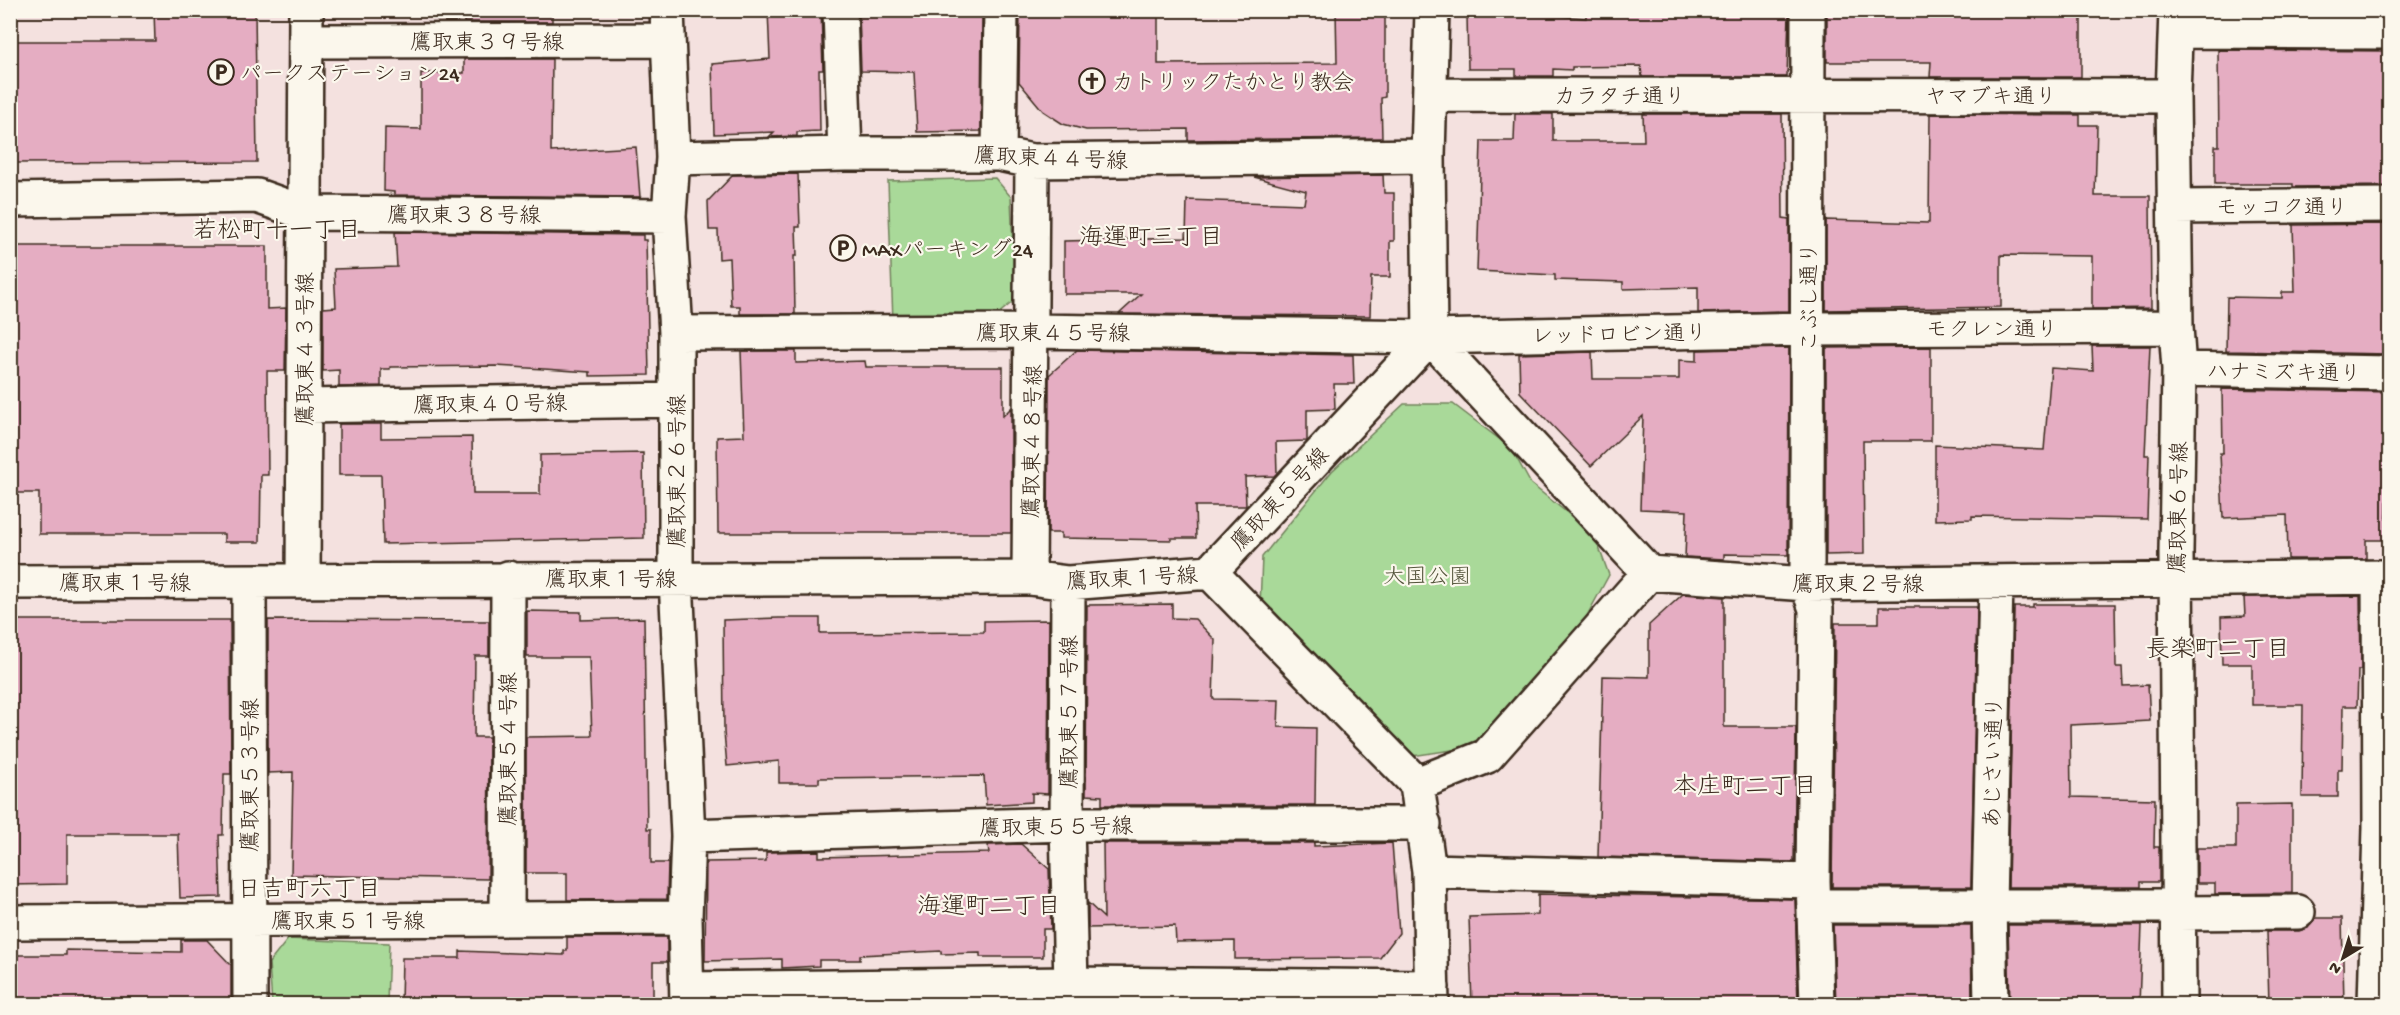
<svg xmlns="http://www.w3.org/2000/svg" width="2400" height="1015" font-family="'Gochi Hand','Klee One',sans-serif">
<style>
.green{fill:#a9d999;stroke:#72825c;stroke-width:1.5}
.building{fill:#e5adc2;stroke:#3b2a1e;stroke-width:1.5}
.lines{fill:none;stroke-linecap:round;stroke-linejoin:round}
.minor-casing{stroke:#3b2a1e;stroke-width:38}
.minor{stroke:#fbf7ec;stroke-width:33}
.labels{text-anchor:middle;stroke-width:4.5;stroke-linejoin:round;paint-order:stroke}
.street-label{font-size:22px;fill:#3b2a1e;stroke:#fbf7ec}
.poi-label{font-size:22px;fill:#3b2a1e;stroke:#fbf7ec;text-anchor:start}
.park-label{font-size:22px;fill:#56563d;stroke:#fbf7ec}
.neighbourhood-label{font-size:24px;fill:#3b2a1e;stroke:#fbf7ec}
</style>
<rect width="100%" height="100%" fill="#f4e1df"/>
<filter id="ink" filterUnits="userSpaceOnUse"><feTurbulence type="fractalNoise" baseFrequency=".0167" numOctaves="2"/><feDisplacementMap in="SourceGraphic" scale="12" xChannelSelector="R" yChannelSelector="G"/><feConvolveMatrix kernelMatrix="1 2 1 2 8 2 1 2 1" color-interpolation-filters="sRGB"/></filter>
<g filter="url(#ink)">
<path class="green" d="M 995,178 L 1011,197 L 1015,300 L 992,319 L 893,322 L 888,181 Z
M 1404,404 L 1453,404 L 1511,448 L 1531,484 L 1594,534 L 1609,575 L 1578,632 L 1472,747 L 1412,756 L 1260,606 L 1262,557 L 1332,471 Z
M 288,939 L 389,943 L 387,1004 L 272,1004 L 269,963 Z"/>
<path class="building" d="M 154,10 L 255,10 L 257,162 L 10,163 L 10,41 L 155,41 Z
M 464,10 L 552,10 L 552,22 L 464,22 Z
M 768,10 L 821,10 L 823,70 L 819,70 L 820,131 L 797,132 L 797,136 L 769,137 L 774,132 L 714,134 L 712,64 L 770,59 Z
M 934,10 L 982,10 L 981,131 L 917,132 L 914,72 L 861,71 L 859,13 Z
M 1020,10 L 1158,10 L 1158,64 L 1337,63 L 1336,10 L 1385,10 L 1385,97 L 1381,98 L 1382,138 L 1188,140 L 1188,129 L 1086,130 L 1063,124 L 1043,111 L 1019,82 Z
M 1586,10 L 1789,13 L 1787,77 L 1642,77 L 1641,66 L 1572,67 L 1572,70 L 1553,69 L 1553,76 L 1516,76 L 1516,69 L 1468,69 L 1467,13 L 1516,13 L 1586,18 Z
M 2081,10 L 2081,77 L 1930,77 L 1931,62 L 1827,62 L 1827,13 L 1845,13 L 1845,11 Z
M 2217,10 L 2284,10 L 2284,13 L 2217,12 Z
M 2218,50 L 2390,51 L 2390,186 L 2293,187 L 2293,184 L 2215,184 L 2215,146 L 2219,146 Z
M 464,59 L 552,59 L 551,152 L 636,147 L 640,197 L 394,195 L 394,192 L 384,191 L 385,128 L 421,129 L 421,73 L 464,73 Z
M 1515,114 L 1553,114 L 1553,141 L 1644,141 L 1643,114 L 1782,114 L 1783,218 L 1789,219 L 1789,311 L 1698,313 L 1698,287 L 1623,289 L 1623,282 L 1555,280 L 1555,275 L 1477,271 L 1481,141 L 1514,141 Z
M 1930,114 L 2080,115 L 2080,125 L 2097,125 L 2095,196 L 2150,196 L 2151,308 L 2092,309 L 2092,256 L 2001,255 L 2001,307 L 1826,310 L 1826,220 L 1929,223 Z
M 798,174 L 800,227 L 796,227 L 797,256 L 794,256 L 795,314 L 740,314 L 740,306 L 731,306 L 729,258 L 719,259 L 718,230 L 709,230 L 708,201 L 733,175 Z
M 1383,175 L 1384,193 L 1394,193 L 1394,241 L 1390,241 L 1390,277 L 1371,277 L 1370,316 L 1119,314 L 1141,294 L 1064,294 L 1064,241 L 1186,238 L 1187,200 L 1304,204 L 1306,191 L 1254,177 Z
M 2390,224 L 2390,354 L 2226,351 L 2227,297 L 2282,298 L 2282,292 L 2295,292 L 2293,225 Z
M 395,232 L 643,235 L 643,240 L 646,240 L 649,375 L 590,376 L 590,372 L 496,366 L 390,367 L 390,369 L 381,369 L 381,386 L 339,387 L 339,370 L 323,371 L 323,308 L 336,307 L 334,269 L 397,267 Z
M 10,246 L 267,246 L 267,309 L 286,308 L 285,371 L 267,371 L 268,475 L 261,475 L 260,542 L 224,542 L 224,534 L 39,534 L 39,493 L 10,493 Z
M 2092,346 L 2150,346 L 2145,455 L 2149,455 L 2147,519 L 1972,516 L 1972,519 L 1935,520 L 1935,445 L 2044,450 L 2051,368 L 2093,371 Z
M 1931,347 L 1931,441 L 1863,441 L 1864,554 L 1826,555 L 1826,348 Z
M 1789,348 L 1788,555 L 1724,554 L 1724,559 L 1685,557 L 1687,511 L 1640,509 L 1643,416 L 1591,466 L 1520,392 L 1519,354 L 1592,352 L 1593,379 L 1679,379 L 1679,360 L 1697,361 L 1697,350 Z
M 1077,350 L 1353,355 L 1354,384 L 1334,384 L 1335,409 L 1307,410 L 1307,441 L 1276,442 L 1277,473 L 1274,476 L 1245,477 L 1246,506 L 1195,506 L 1196,538 L 1171,538 L 1171,540 L 1061,538 L 1061,533 L 1048,533 L 1049,375 Z
M 741,351 L 796,351 L 796,363 L 865,361 L 866,367 L 1003,367 L 1003,416 L 1011,408 L 1011,533 L 718,533 L 717,437 L 744,436 Z
M 2222,389 L 2390,392 L 2386,540 L 2366,540 L 2366,559 L 2288,559 L 2287,515 L 2223,518 L 2220,453 L 2223,453 Z
M 339,424 L 381,424 L 381,438 L 472,437 L 473,494 L 540,494 L 540,455 L 643,453 L 644,538 L 383,544 L 381,475 L 339,475 Z
M 1683,594 L 1724,597 L 1724,727 L 1796,727 L 1794,862 L 1598,857 L 1603,676 L 1649,677 L 1649,625 Z
M 2360,596 L 2361,670 L 2358,670 L 2357,706 L 2343,706 L 2342,770 L 2338,770 L 2338,797 L 2302,797 L 2303,705 L 2252,705 L 2252,664 L 2222,664 L 2221,617 L 2245,616 L 2244,597 Z
M 1172,604 L 1172,618 L 1195,619 L 1215,640 L 1213,699 L 1279,700 L 1278,727 L 1316,728 L 1315,805 L 1102,805 L 1102,796 L 1086,795 L 1087,605 Z
M 2033,604 L 2115,604 L 2116,667 L 2122,667 L 2123,686 L 2148,685 L 2150,721 L 2070,725 L 2071,797 L 2155,799 L 2154,847 L 2159,847 L 2159,882 L 2141,882 L 2141,887 L 2008,887 L 2014,607 L 2033,607 Z
M 1879,607 L 1977,607 L 1971,887 L 1832,887 L 1835,623 L 1879,623 Z
M 527,611 L 581,612 L 581,620 L 644,618 L 647,829 L 651,829 L 651,863 L 668,863 L 667,899 L 567,900 L 567,873 L 526,873 L 526,737 L 592,736 L 589,657 L 527,657 Z
M 779,618 L 820,618 L 820,633 L 984,632 L 984,621 L 1049,620 L 1048,794 L 1032,793 L 1032,802 L 986,805 L 984,776 L 819,778 L 819,783 L 779,783 L 779,761 L 727,766 L 724,732 L 723,620 Z
M 10,620 L 230,620 L 231,774 L 224,774 L 223,835 L 219,835 L 221,897 L 180,898 L 178,834 L 67,834 L 67,884 L 10,885 Z
M 268,620 L 489,621 L 489,656 L 475,656 L 474,737 L 489,737 L 488,879 L 291,875 L 293,772 L 268,773 Z
M 2292,804 L 2292,893 L 2215,894 L 2215,883 L 2197,883 L 2197,848 L 2236,848 L 2236,805 Z
M 1103,843 L 1314,843 L 1314,846 L 1392,843 L 1399,933 L 1380,958 L 1235,959 L 1235,941 L 1176,942 L 1175,926 L 1088,928 L 1088,903 L 1104,918 Z
M 1021,844 L 1049,869 L 1051,929 L 1043,929 L 1043,957 L 980,957 L 980,953 L 941,954 L 941,951 L 860,955 L 860,960 L 819,960 L 819,966 L 782,968 L 782,959 L 705,961 L 706,862 L 766,861 L 766,852 L 819,851 L 819,857 L 989,853 L 988,845 Z
M 1538,894 L 1795,899 L 1798,1005 L 1472,1005 L 1469,917 L 1538,915 Z
M 2315,918 L 2342,918 L 2344,1005 L 2269,1005 L 2267,931 L 2299,931 L 2308,928 Z
M 1833,925 L 1971,925 L 1972,1001 L 1836,1005 Z
M 2008,925 L 2142,925 L 2139,1005 L 2010,1005 Z
M 567,937 L 667,937 L 667,962 L 653,962 L 653,1005 L 401,1004 L 402,958 L 460,958 L 460,951 L 564,955 L 564,951 L 567,951 Z
M 181,940 L 207,940 L 231,965 L 231,1004 L 10,1004 L 10,955 L 66,955 L 66,950 L 181,952 Z"/>
<g class="lines">
<g class="minor-casing">
<path id="minor" d="M 667,10 L 673,158 L 669,216 L 676,333 L 676,578 L 688,836 L 685,918 L 687,1004
M 840,10 L 845,154
M 1432,10 L 1428,156 L 1430,337 L 1210,572 L 1417,784 L 1429,871 L 1432,1004
M 1808,10 L 1807,584 L 1816,609 L 1813,881 L 1817,1004
M 2176,10 L 2173,96 L 2176,327 L 2179,369 L 2176,552 L 2179,1004
M 2176,31 L 2390,32
M 307,41 L 668,40
M 1431,95 L 2173,96
M 999,154 L 1001,10
M 673,158 L 845,154 L 999,154 L 1032,161 L 1428,156
M 10,200 L 257,196 L 305,213 L 669,216
M 2175,207 L 2390,205
M 676,333 L 1033,331 L 1430,337 L 1808,329 L 2176,327
M 1430,337 L 1649,573 L 1807,584 L 2390,577
M 2179,369 L 2390,373
M 305,406 L 676,400
M 1029,578 L 1032,161
M 303,579 L 306,10
M 10,582 L 1029,578 L 1068,583 L 1210,572
M 249,582 L 250,1004
M 1068,583 L 1067,824 L 1071,984
M 1417,784 L 1487,756 L 1649,573
M 688,836 L 1067,824 L 1424,824
M 1429,871 L 1813,881
M 1816,906 L 2177,906
M 2178,913 L 2298,912
M 507,919 L 508,578
M 10,922 L 685,918
M 688,989 L 1071,984 L 1432,987
M 1991,1004 L 1989,905 L 1996,582
M 2375,1004 L 2380,827 L 2379,577"/>
</g>
<use href="#minor" class="minor"/>
</g>
</g>
<defs>
<g id="parking-ring" transform="scale(1.35)"><circle r="9.5" fill="#fbf7ec" stroke="#3b2a1e" stroke-width="1.5"/><path d="M-3.5-5.5H1a3.5 3.5 0 0 1 0 7H-1V5.5H-3.5ZM-1-3.4V-.6H.8a1.4 1.4 0 0 0 0-2.8Z" fill="#3b2a1e"/></g>
<g id="church-ring" transform="scale(1.35)"><circle r="9.5" fill="#fbf7ec" stroke="#3b2a1e" stroke-width="1.5"/><path d="M-1.2-6h2.4v3.5h3.3v2.4h-3.3V6h-2.4V-.1h-3.3v-2.4h3.3Z" fill="#3b2a1e"/></g>
</defs>
<g fill-rule="evenodd">
<use href="#parking-ring" x="221" y="72"/>
<use href="#church-ring" x="1092" y="81"/>
<use href="#parking-ring" x="843" y="248"/>
</g>
<g class="labels">
<g class="street-label">
<text x="487" y="49">鷹取東３９号線</text>
<text x="1620" y="103">カラタチ通り</text>
<text x="1991" y="103">ヤマブキ通り</text>
<text transform="translate(1051 157) rotate(2)" y="8">鷹取東４４号線</text>
<text x="2282" y="214">モッコク通り</text>
<text x="464" y="222">鷹取東３８号線</text>
<text transform="translate(1808 297) rotate(-90)" y="8">こぶし通り</text>
<text x="1992" y="336">モクレン通り</text>
<text x="1053" y="340">鷹取東４５号線</text>
<text transform="translate(1619 333) rotate(-1)" y="8">レッドロビン通り</text>
<text transform="translate(304 349) rotate(-90)" y="8">鷹取東４３号線</text>
<text transform="translate(2284 371) rotate(1)" y="8">ハナミズキ通り</text>
<text transform="translate(490 403) rotate(-1)" y="8">鷹取東４０号線</text>
<text transform="translate(1031 441) rotate(-89)" y="8">鷹取東４８号線</text>
<text transform="translate(676 471) rotate(-90)" y="8">鷹取東２６号線</text>
<text transform="translate(1279 498) rotate(-47)" y="8">鷹取東５号線</text>
<text transform="translate(2177 507) rotate(-89)" y="8">鷹取東６号線</text>
<text transform="translate(1132 577) rotate(-3)" y="8">鷹取東１号線</text>
<text x="611" y="586">鷹取東１号線</text>
<text x="125" y="590">鷹取東１号線</text>
<text x="1858" y="591">鷹取東２号線</text>
<text transform="translate(1068 712) rotate(-90)" y="8">鷹取東５７号線</text>
<text transform="translate(507 749) rotate(-90)" y="8">鷹取東５４号線</text>
<text transform="translate(1992 762) rotate(-89)" y="8">あじさい通り</text>
<text transform="translate(249 775) rotate(-90)" y="8">鷹取東５３号線</text>
<text transform="translate(1056 826) rotate(-1)" y="8">鷹取東５５号線</text>
<text x="348" y="928">鷹取東５１号線</text>
</g>
<g class="poi-label">
<text x="240" y="80">パークステーション24</text>
<text x="1112" y="89">カトリックたかとり教会</text>
<text x="862" y="256">MAXパーキング24</text>
</g>
<g class="park-label">
<text x="1427" y="583">大国公園</text>
</g>
<g class="neighbourhood-label">
<text x="277" y="237">若松町十一丁目</text>
<text x="1151" y="244">海運町三丁目</text>
<text x="2218" y="656">長楽町二丁目</text>
<text x="1745" y="793">本庄町二丁目</text>
<text x="309" y="896">日吉町六丁目</text>
<text x="989" y="913">海運町二丁目</text>
</g>
</g>
<rect width="2400" height="1015" fill="none" stroke="#fbf7ec" stroke-width="36"/>
<rect x="18" y="18" width="2364" height="979" fill="none" stroke="#3b2a1e" stroke-width="2" filter="url(#ink)"/>
<g transform="translate(2343 958) rotate(218)" stroke="#fbf7ec" stroke-width="4.5" paint-order="stroke">
<path d="M0-4.5L10 22L0 15L-10 22Z" fill="#3b2a1e"/>
<text y="-9" font-size="16" font-weight="bold" text-anchor="middle" fill="#3b2a1e">N</text>
</g>
</svg>
